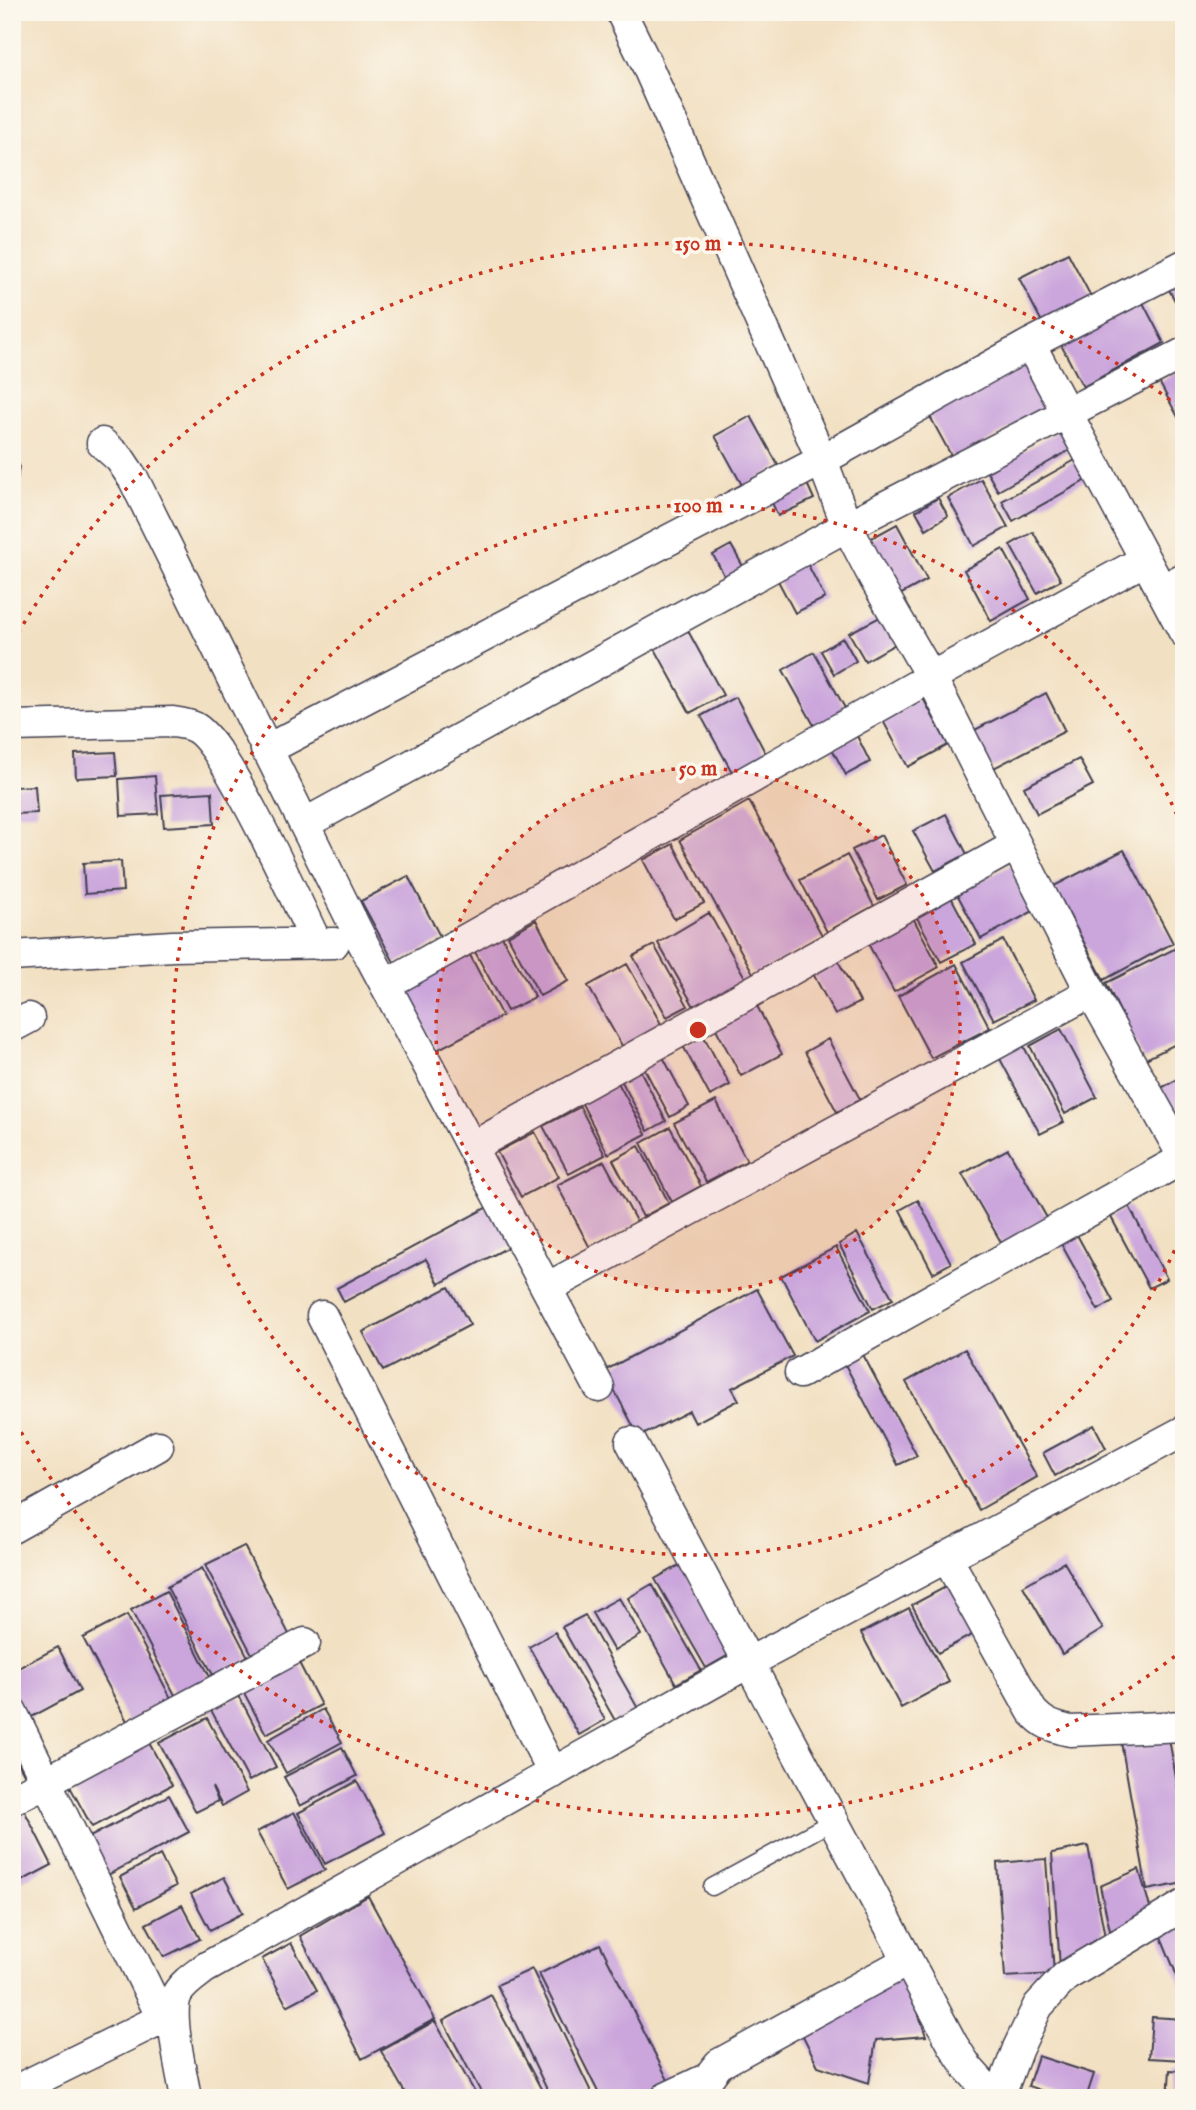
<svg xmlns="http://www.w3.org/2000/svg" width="1196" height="2110" font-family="'IM FELL English',serif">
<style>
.building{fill:#cba6dc}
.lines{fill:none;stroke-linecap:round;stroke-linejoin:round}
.lane-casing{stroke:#413e4f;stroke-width:19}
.street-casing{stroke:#413e4f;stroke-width:33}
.lane{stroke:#fff;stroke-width:16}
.street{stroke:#fff;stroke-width:30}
.ring{fill:none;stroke:#c8321e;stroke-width:3.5;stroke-dasharray:3.5 7}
.centre{fill:#c8321e;stroke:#fbf7ec;stroke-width:3.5}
.ring-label{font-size:21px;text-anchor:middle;font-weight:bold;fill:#c8321e;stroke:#fbf7ec;stroke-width:7;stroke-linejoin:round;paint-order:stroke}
</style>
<rect width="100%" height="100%" fill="#fbf7ec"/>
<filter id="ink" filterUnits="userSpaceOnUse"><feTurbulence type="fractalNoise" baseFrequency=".0143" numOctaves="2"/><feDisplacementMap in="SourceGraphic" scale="14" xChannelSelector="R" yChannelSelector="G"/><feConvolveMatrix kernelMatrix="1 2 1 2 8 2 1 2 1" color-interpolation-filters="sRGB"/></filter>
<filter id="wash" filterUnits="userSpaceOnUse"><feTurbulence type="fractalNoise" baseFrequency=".00686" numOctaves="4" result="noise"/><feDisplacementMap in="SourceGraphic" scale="28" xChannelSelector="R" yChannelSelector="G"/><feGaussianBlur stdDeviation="1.57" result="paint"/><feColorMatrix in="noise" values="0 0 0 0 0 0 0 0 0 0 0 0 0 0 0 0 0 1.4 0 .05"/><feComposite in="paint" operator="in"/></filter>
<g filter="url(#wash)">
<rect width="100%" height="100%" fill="#f2e0c2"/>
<g id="blocks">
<path class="building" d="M 1068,253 L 1095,304 L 1046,330 L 1019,278 Z
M 1184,280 L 1184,317 L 1168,288 Z
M 1141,299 L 1164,343 L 1083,387 L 1060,343 Z
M 1024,360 L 1049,408 L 953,459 L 927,411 Z
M 1177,372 L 1184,384 L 1184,428 L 1159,382 Z
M 751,416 L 779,467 L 743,487 L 715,436 Z
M 1059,431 L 1070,450 L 998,491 L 987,472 Z
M 1077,459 L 1088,479 L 1013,521 L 1002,501 Z
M 12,465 L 19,465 L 14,505 L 12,505 Z
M 804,477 L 814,499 L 778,516 L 768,494 Z
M 981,479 L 1008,527 L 974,546 L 948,498 Z
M 938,498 L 948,516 L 926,529 L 916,511 Z
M 897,524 L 927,580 L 898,596 L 868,540 Z
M 1033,532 L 1061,580 L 1037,593 L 1010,545 Z
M 731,545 L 749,577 L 731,588 L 713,555 Z
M 1003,549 L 1030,599 L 991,621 L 964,570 Z
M 806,561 L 825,598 L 795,613 L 776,577 Z
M 882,616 L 897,643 L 865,661 L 849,633 Z
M 687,629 L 723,695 L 690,713 L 654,647 Z
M 843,638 L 856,661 L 834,674 L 821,651 Z
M 814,652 L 851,719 L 820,736 L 783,670 Z
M 1046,693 L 1065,731 L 992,769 L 973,731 Z
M 736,697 L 766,754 L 732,772 L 701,716 Z
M 923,698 L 948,745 L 908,767 L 882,719 Z
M 857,736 L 870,762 L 846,775 L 832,749 Z
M 115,752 L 117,776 L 76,778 L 75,754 Z
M 1079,759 L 1093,785 L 1037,814 L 1024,787 Z
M 155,776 L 158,814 L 121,816 L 119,779 Z
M 35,786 L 37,813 L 12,814 L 12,787 Z
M 212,792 L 214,824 L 164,827 L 161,795 Z
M 749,801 L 823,937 L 754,975 L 680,840 Z
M 946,814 L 967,854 L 935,871 L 913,831 Z
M 881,835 L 907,885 L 878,900 L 852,850 Z
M 673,844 L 704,903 L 674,919 L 643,860 Z
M 1124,850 L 1173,943 L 1104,980 L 1054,886 Z
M 847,855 L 874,906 L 827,932 L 800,880 Z
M 121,861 L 123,891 L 85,894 L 83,863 Z
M 1013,864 L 1037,909 L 981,939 L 957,894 Z
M 408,876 L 442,940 L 395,964 L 361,901 Z
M 951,897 L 976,944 L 941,962 L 916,916 Z
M 709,913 L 747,981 L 696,1010 L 658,943 Z
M 911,914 L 939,967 L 894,992 L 865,938 Z
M 536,920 L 568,981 L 540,996 L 508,936 Z
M 502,936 L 535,997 L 507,1011 L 474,950 Z
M 1003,940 L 1034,1000 L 994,1020 L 963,962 Z
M 654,945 L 688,1006 L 667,1017 L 633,956 Z
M 1178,947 L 1184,959 L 1184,1040 L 1144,1060 L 1106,983 Z
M 470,955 L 502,1016 L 437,1050 L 404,989 Z
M 835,955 L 860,1002 L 835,1015 L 810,968 Z
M 627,964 L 664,1029 L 625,1051 L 588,986 Z
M 956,964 L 990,1028 L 931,1058 L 898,996 Z
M 756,1004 L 782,1054 L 741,1076 L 715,1027 Z
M 1061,1029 L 1097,1097 L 1065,1114 L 1030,1046 Z
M 703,1035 L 730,1085 L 710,1096 L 683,1046 Z
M 828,1039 L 860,1099 L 837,1112 L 805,1052 Z
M 1023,1045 L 1064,1122 L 1040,1134 L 999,1057 Z
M 663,1057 L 689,1106 L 670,1117 L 644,1068 Z
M 639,1068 L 666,1121 L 648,1131 L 620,1078 Z
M 1184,1076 L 1184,1131 L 1161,1088 Z
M 616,1079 L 646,1134 L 608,1154 L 579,1098 Z
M 716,1101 L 747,1161 L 706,1182 L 674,1123 Z
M 580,1107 L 605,1155 L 569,1174 L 543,1126 Z
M 670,1127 L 701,1186 L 672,1202 L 641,1143 Z
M 535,1132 L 559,1177 L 521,1197 L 497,1152 Z
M 639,1146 L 669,1203 L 643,1217 L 613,1160 Z
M 1008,1149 L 1047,1218 L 1002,1244 L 962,1174 Z
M 604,1161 L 637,1223 L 590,1248 L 557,1185 Z
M 918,1200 L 951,1263 L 933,1273 L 900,1210 Z
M 493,1204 L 514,1244 L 439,1284 L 426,1259 L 344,1302 L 337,1288 Z
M 1129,1206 L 1167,1279 L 1149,1288 L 1111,1217 Z
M 857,1233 L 893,1299 L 873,1309 L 839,1244 Z
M 1076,1233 L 1113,1301 L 1098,1310 L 1060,1242 Z
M 836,1247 L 870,1311 L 815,1341 L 781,1276 Z
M 449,1287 L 470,1325 L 383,1371 L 363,1332 Z
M 757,1289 L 793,1356 L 732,1388 L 739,1400 L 695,1423 L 689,1411 L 639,1437 L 604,1371 Z
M 859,1347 L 917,1456 L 898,1465 L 841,1357 Z
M 965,1349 L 1037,1477 L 979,1510 L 906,1382 Z
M 1094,1425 L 1106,1448 L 1055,1476 L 1043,1453 Z
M 244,1546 L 291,1638 L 254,1658 L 205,1565 Z
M 1064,1562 L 1103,1629 L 1062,1654 L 1023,1586 Z
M 682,1564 L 732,1653 L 706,1668 L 655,1579 Z
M 202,1568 L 249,1659 L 214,1677 L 167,1587 Z
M 953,1583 L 979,1631 L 938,1653 L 912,1605 Z
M 652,1584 L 701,1670 L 676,1684 L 628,1598 Z
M 166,1591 L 211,1679 L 176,1697 L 131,1610 Z
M 619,1598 L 641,1635 L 614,1651 L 592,1613 Z
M 909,1608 L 949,1682 L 901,1708 L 861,1633 Z
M 127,1615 L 172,1700 L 128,1723 L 83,1638 Z
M 585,1615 L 640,1712 L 617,1724 L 562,1627 Z
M 555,1632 L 605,1720 L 579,1735 L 529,1647 Z
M 58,1647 L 80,1691 L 28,1719 L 12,1688 L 12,1671 Z
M 298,1661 L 321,1705 L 266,1734 L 243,1691 Z
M 239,1696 L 276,1767 L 249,1781 L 211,1710 Z
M 323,1709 L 342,1742 L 286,1773 L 268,1740 Z
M 207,1718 L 247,1792 L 222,1806 L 212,1787 L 218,1801 L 196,1812 L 159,1743 Z
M 1168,1733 L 1184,1822 L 1184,1883 L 1147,1890 L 1121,1742 Z
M 148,1741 L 172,1785 L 92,1827 L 68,1783 Z
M 342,1747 L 357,1776 L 300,1806 L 284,1777 Z
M 12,1751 L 26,1778 L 12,1785 Z
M 357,1781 L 385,1833 L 325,1864 L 298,1813 Z
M 169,1795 L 189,1832 L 108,1875 L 88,1838 Z
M 22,1806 L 52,1865 L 12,1886 L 12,1811 Z
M 294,1812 L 325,1870 L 288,1889 L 257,1832 Z
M 1088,1846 L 1105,1937 L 1060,1967 L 1052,1853 Z
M 160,1855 L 176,1886 L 136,1908 L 120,1877 Z
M 1046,1859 L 1054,1974 L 1005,1977 L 997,1863 Z
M 1139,1869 L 1152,1914 L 1111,1935 L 1100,1886 Z
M 224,1877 L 243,1913 L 210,1930 L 191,1894 Z
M 368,1896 L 435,2019 L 362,2059 L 300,1936 Z
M 182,1905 L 200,1939 L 164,1957 L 146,1924 Z
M 1184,1922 L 1184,1993 L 1159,1932 Z
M 291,1943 L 317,1990 L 287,2006 L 262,1959 Z
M 600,1944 L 672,2088 L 652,2098 L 601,2098 L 539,1974 Z
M 532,1969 L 594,2098 L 551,2098 L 497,1985 Z
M 906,1976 L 926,2036 L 876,2040 L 869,2083 L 818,2066 L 801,2032 Z
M 491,1995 L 546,2098 L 484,2098 L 443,2021 Z
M 1152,2017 L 1184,2019 L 1184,2060 L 1149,2058 Z
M 435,2021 L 478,2098 L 408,2098 L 381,2051 Z
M 1038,2056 L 1094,2074 L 1086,2098 L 1063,2098 L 1028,2086 Z
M 1170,2070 L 1184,2071 L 1184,2098 L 1168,2098 Z"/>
</g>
</g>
<g filter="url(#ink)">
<use href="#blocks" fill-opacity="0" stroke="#413e4f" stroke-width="2"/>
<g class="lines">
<g class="lane-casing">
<path id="lane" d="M 712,1887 L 833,1821"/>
</g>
<g class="street-casing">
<path id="street" d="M 621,12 L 645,61 L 822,460 L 847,526 L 874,578 L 931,677 L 1091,992 L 1184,1158
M 1030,344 L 1184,632
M 102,443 L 120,459 L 134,480 L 363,943 L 599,1387
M 1161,590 L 1184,578
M 12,726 L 173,722 C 179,723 188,724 194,727 C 224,741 299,906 317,944
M 266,750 L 822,460 L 1030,344 L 1184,265
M 304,824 L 847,526 L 1184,353
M 12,956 L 173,946 L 334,943
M 385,985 L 931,677 L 1145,560
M 12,1027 L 29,1018
M 472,1147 L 1016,845
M 547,1288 L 1091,992
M 322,1316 L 553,1773
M 800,1373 L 1184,1158
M 631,1442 L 953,2045 L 968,2068 L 995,2098
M 12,1528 L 158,1446
M 947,1558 L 1032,1711 C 1043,1724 1053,1727 1070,1731 L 1184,1726
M 12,1712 L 162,2018
M 12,1800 L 305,1643
M 12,2092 L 173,2013
M 186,2098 C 182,2073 167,2015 177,1994 C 183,1983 196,1975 205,1968 L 748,1663 L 1184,1431
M 666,2098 L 706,2079
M 705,2098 C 702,2083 710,2075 719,2064 L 907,1961
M 999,2098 L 1018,2048 L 1038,2006 L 1066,1976 L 1184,1905"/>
</g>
<use href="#lane" class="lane"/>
<use href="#street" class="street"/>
</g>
</g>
<circle cx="698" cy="1030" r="262" fill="#c8321e" fill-opacity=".12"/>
<g class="ring">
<circle cx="698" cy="1030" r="262"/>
<path d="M1183 1231A525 525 0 1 1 1183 829"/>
<path d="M1183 1650A787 787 0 0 1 13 1418M13 642A787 787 0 0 1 1183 410"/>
</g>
<circle cx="698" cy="1030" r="10" class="centre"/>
<g class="ring-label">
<text x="698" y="250">150 m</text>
<text x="698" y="512">100 m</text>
<text x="698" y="775">50 m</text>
</g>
<rect width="1196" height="2110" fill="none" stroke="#fbf7ec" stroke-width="42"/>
</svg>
